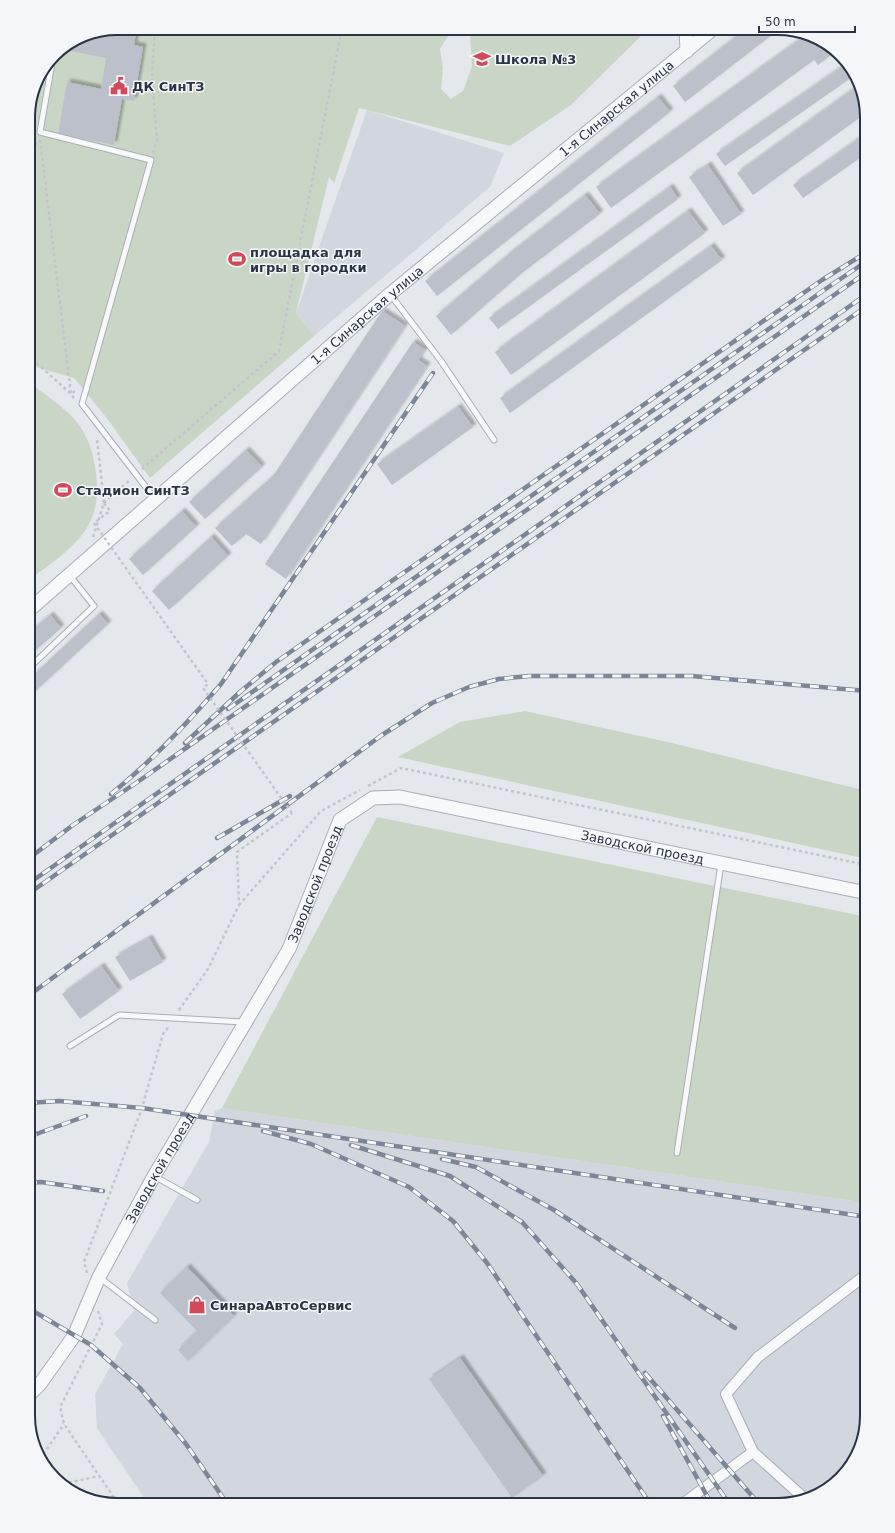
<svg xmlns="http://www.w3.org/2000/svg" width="895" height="1533" font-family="'DejaVu Sans',sans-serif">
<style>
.built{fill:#d2d6de}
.green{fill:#c9d6c5;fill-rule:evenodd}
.building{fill:#bbc0ca;filter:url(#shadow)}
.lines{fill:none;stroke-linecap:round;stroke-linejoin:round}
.service-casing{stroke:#a9aeb7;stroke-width:7}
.minor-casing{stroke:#a9aeb7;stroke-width:12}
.tertiary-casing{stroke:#a9aeb7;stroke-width:15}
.path{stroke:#c2c5cb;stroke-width:2.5;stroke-dasharray:3 3;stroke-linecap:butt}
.service{stroke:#f7f8fa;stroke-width:5}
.minor{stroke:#f7f8fa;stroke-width:10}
.tertiary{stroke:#f7f8fa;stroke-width:13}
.rail-casing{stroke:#7d8696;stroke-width:4.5}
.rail{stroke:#f4f6f9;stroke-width:3;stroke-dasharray:9;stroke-linecap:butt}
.path-bridge{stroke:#c2c5cb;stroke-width:2.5;stroke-dasharray:3 3;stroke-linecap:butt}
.labels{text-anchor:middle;stroke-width:3;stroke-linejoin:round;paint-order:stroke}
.poi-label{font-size:13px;font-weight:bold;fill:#2b3445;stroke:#f4f6f9;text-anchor:start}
.street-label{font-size:13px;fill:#2b3445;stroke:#f4f6f9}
.rim{fill:none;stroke:#2b3445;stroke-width:2}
</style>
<defs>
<filter id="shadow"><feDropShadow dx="3.5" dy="-3.5" stdDeviation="1" flood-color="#0004"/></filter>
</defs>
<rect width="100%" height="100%" fill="#e4e7ec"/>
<path class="built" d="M 367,110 L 504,153 L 490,187 L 314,336 L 296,313 Z
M 222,1108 L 867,1203 L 867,1416 L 852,1465 L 817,1496 L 777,1505 L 149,1505 L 97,1428 L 95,1394 L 123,1344 L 114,1334 L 134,1311 L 127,1283 L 209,1142 L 215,1111 Z"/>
<path class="green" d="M 118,28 L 612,29 L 649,28 L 571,105 L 510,146 L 359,108 L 334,183 L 329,177 L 296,313 L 314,336 L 150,478 L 106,417 L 74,378 L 36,367 L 28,360 L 28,112 L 35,83 L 54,54 L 83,35 ZM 470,33 L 472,66 L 463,91 L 451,99 L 441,89 L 443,68 L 440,49 L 448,36 Z
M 28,381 C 43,394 62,405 75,420 C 86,432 93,451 95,467 C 106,530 72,547 28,581 Z
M 525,711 L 672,743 L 867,791 L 867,859 L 398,757 L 460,722 Z
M 377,817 L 867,917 L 867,1203 L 222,1108 Z"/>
<path class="building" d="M 118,28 L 137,28 L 134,45 L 143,47 L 134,101 L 122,99 L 114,145 L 58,134 L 67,82 L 101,89 L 106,58 L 65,50 L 65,47 L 83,35 Z
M 747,28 L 781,28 L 685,102 L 673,86 Z
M 793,31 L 827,43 L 835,52 L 818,65 L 814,60 L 611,208 L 596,187 L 799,40 Z
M 846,64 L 855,75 L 725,166 L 716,154 Z
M 859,85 L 866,113 L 753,195 L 737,173 Z
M 658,97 L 670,112 L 437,296 L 425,281 Z
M 867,133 L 867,153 L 803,198 L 793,185 Z
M 708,165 L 741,214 L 723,226 L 689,177 Z
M 670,187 L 678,199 L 498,329 L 489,318 Z
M 585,195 L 600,214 L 522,273 L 451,335 L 436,316 L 510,253 Z
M 688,211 L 705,233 L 511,375 L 495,352 Z
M 711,246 L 722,260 L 510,413 L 500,398 Z
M 382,311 L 405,326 L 261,544 L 246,534 L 232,546 L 215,528 L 273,476 Z
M 413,342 L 425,350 L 418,360 L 427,366 L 286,579 L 265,564 Z
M 458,407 L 473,427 L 392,485 L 377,464 Z
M 246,450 L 262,467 L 205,519 L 189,502 Z
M 182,511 L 196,527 L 143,575 L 129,559 Z
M 211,537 L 228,556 L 169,610 L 152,591 Z
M 99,614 L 108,624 L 29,697 L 28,680 Z
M 50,615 L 61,628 L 28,657 L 28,633 Z
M 149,938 L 163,962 L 130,981 L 115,957 Z
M 101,966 L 119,991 L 80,1019 L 62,994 Z
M 187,1267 L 234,1316 L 188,1361 L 178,1350 L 197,1331 L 160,1293 Z
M 460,1358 L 543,1476 L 512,1498 L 429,1379 Z"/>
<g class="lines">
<g class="service-casing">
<path id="service" d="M 53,57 L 40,132 L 151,160 L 82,404 L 155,499
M 390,294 L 441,361 L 494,440
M 28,669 L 94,606 L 70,576
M 70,1046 L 119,1015 L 243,1022
M 677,1153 L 721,864
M 154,1176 L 197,1200
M 99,1277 L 155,1320
M 28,1381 L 38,1383"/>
</g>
<g class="minor-casing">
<path id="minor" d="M 805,1499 L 753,1452 L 726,1394 L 758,1357 L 867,1274
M 681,1505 L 753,1452"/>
</g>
<g class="tertiary-casing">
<g id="tertiary">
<path d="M 686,28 L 687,51"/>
<path id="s1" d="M 28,611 L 390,294 L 714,28"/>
<path id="s2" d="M 28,1396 L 40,1384 L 74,1336 L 99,1277 L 154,1176 L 289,949 L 340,820 L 373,798 L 400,797 L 867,893"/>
</g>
</g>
<path class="path" d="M 40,140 L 71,394 L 75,400
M 153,153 L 157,140 L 152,77 L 155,28
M 28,161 L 38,140
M 28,355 L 71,394 L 76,390
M 142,469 L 279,351 L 342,28
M 104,503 L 131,479
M 93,537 L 104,503 L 97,439
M 368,786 L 401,768 L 867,865
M 239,905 L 321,811 L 360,790
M 179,1010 L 208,969 L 239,905 L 237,852 L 292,813
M 87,1273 L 84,1262 L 142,1108 L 163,1034 L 169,1026
M 98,1311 L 102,1324 L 60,1407 L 64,1424 L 119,1505
M 40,1459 L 64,1424
M 63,1484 L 99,1476"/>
<use href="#service" class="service"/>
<use href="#minor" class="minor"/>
<use href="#tertiary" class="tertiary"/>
<g class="rail-casing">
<path id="rail" d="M 228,709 L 827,288 L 867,261
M 185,743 L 240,692 L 276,662 L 822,280 L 867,252
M 111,794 C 152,761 186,725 221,684 L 433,373
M 217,838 L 290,796
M 28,859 L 73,825 L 136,783 L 867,272
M 28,884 L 867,294
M 28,894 L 867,306
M 28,996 L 382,735 L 432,703 L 469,687 L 499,679 L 529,676 L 692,676 L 867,691
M 28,1103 L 59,1101 L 142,1108 L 867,1217
M 28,1116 L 32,1115
M 263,1131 L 311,1144 L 409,1187 L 453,1221 L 487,1263 L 651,1505
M 28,1137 L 86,1116
M 351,1145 L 450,1176 L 522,1222 L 577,1284 L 730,1505
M 442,1159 L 476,1167 L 554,1210 L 735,1328
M 28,1183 L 41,1182 L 103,1191
M 28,1308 L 91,1345 L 140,1388 L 186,1444 L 228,1505
M 645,1373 L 760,1505
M 663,1416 L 712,1505"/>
</g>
<use href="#rail" class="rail"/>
<path class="path-bridge" d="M 104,503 L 110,511 L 94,523 L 208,684 L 203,688 L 292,813"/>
</g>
<defs>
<g id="school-bare" transform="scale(1.38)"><path d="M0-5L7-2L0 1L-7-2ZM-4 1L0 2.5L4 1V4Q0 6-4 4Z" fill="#d1495b" stroke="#f4f6f9" stroke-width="2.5" paint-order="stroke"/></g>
<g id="civic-bare" transform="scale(1.38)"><path d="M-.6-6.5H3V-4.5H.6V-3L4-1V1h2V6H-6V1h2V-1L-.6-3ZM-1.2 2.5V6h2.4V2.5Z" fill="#d1495b" stroke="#f4f6f9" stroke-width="2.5" paint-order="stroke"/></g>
<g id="stadium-bare" transform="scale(1.38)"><path d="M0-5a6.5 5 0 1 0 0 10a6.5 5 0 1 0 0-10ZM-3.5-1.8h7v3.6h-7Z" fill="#d1495b" stroke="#f4f6f9" stroke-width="2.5" paint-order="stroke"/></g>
<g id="shop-bare" transform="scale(1.38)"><path d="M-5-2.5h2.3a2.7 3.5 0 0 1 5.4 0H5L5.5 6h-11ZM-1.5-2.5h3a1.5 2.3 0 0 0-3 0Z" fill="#d1495b" stroke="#f4f6f9" stroke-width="2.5" paint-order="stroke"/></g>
</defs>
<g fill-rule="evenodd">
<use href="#school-bare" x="482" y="59"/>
<use href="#civic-bare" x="119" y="86"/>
<use href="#stadium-bare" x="237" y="259"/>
<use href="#stadium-bare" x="63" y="490"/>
<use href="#shop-bare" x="197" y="1305"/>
</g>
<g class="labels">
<g class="poi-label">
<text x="495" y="64">Школа №3</text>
<text x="132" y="91">ДК СинТЗ</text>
<text x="250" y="257">площадка для<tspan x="250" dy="15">игры в городки</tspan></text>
<text x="76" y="495">Стадион СинТЗ</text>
<text x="210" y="1310">СинараАвтоСервис</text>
</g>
<g class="street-label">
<text dy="5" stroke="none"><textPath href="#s1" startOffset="774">1-я Синарская улица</textPath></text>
<text dy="5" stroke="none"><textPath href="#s1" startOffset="450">1-я Синарская улица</textPath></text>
<text dy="5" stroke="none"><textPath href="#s2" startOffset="972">Заводской проезд</textPath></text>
<text dy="5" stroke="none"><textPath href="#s2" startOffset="589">Заводской проезд</textPath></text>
<text dy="5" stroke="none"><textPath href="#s2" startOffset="265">Заводской проезд</textPath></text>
</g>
</g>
<path d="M0 0H895V1533H0ZM117 35H778A82 82 0 0 1 860 117V1416A82 82 0 0 1 778 1498H117A82 82 0 0 1 35 1416V117A82 82 0 0 1 117 35Z" fill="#f4f6f9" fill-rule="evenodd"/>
<path class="rim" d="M117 35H778A82 82 0 0 1 860 117V1416A82 82 0 0 1 778 1498H117A82 82 0 0 1 35 1416V117A82 82 0 0 1 117 35Z"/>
<path d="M759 26v6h96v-6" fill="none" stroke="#2b3445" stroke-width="2"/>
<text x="765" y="26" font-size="12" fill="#2b3445" stroke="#f4f6f9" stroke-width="3" paint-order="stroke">50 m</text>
</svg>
